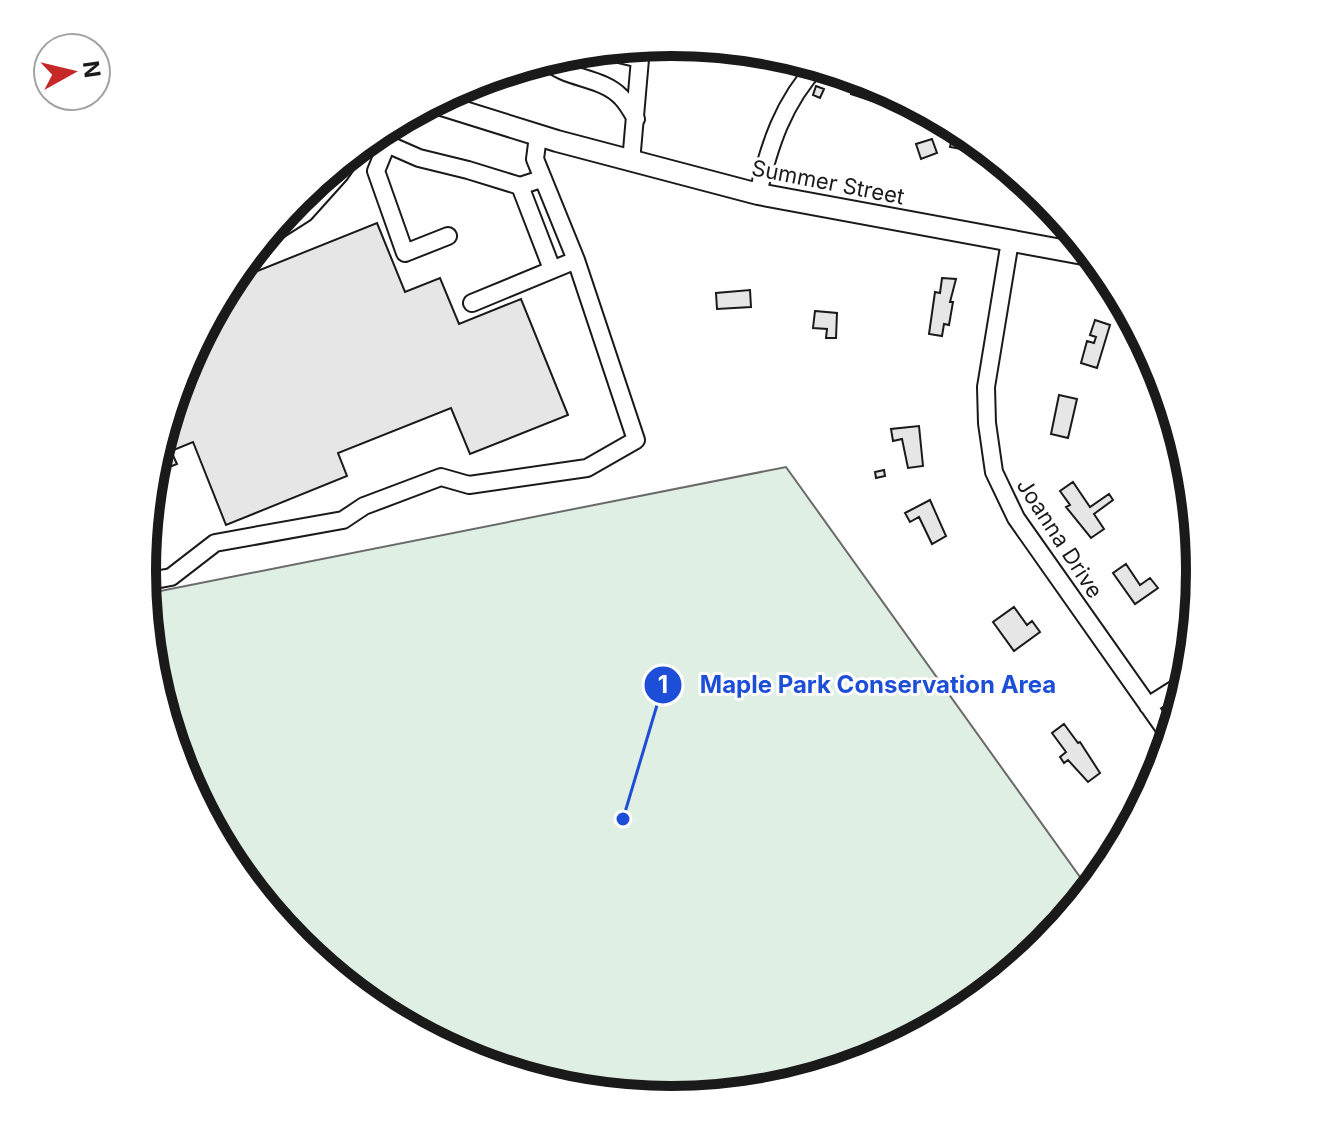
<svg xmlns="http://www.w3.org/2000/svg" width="1343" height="1142" font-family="Inter,sans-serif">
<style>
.green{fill:#e0efe3;stroke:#6a6a6a;stroke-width:2}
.building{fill:#e6e6e6;stroke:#1a1a1a;stroke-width:2}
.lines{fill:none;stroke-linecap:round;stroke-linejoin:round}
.minor-casing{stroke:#1a1a1a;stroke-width:20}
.major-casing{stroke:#1a1a1a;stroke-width:24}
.minor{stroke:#fff;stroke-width:16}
.major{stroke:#fff;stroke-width:20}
.labels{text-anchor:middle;stroke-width:6;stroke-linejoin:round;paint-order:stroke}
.street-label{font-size:22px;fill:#1a1a1a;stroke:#fff}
.rim{fill:none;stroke:#1a1a1a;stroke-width:10}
.leader{fill:none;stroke:#1d4ed8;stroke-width:3}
.callout-dot{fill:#1d4ed8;stroke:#fff;stroke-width:3}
.mark-label{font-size:24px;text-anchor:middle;font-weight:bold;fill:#fff}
.callout-label{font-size:24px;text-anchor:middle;font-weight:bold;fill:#1d4ed8;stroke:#fff;stroke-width:6;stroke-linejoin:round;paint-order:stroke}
</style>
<rect width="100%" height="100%" fill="#fff"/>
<path class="green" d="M 786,467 L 1090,891 L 1045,945 L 965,1011 L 874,1060 L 774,1090 L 671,1100 L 568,1090 L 469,1060 L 377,1011 L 297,945 L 231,865 L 183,773 L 153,674 L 145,594 Z"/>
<path class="building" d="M 857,77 L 877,84 L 872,101 L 851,94 Z
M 816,86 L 824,89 L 820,98 L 813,95 Z
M 954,129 L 966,132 L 983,145 L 982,149 L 968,146 L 967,150 L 950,147 Z
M 932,139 L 937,153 L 921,159 L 916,144 Z
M 377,223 L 405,292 L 440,278 L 459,324 L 521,299 L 568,415 L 470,454 L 451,408 L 338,453 L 347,476 L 226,525 L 193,442 L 171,451 L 177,464 L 152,474 L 183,368 L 220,299 L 239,291 L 235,280 Z
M 942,278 L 956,279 L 950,302 L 953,302 L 949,325 L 944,324 L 942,336 L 929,334 L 935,292 L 940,293 Z
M 750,290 L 751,307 L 717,309 L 716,293 Z
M 815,311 L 837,313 L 836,338 L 826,338 L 827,329 L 813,328 Z
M 1095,320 L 1110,325 L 1097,368 L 1081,363 L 1087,341 L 1094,343 L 1096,337 L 1090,335 Z
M 1059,395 L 1077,399 L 1068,438 L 1051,434 Z
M 919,426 L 923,466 L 908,468 L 902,439 L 893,441 L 891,429 Z
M 884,470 L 885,476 L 876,478 L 875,472 Z
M 1073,482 L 1090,507 L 1109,494 L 1113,500 L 1094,514 L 1104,529 L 1091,538 L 1066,507 L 1070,505 L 1060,491 Z
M 930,500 L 946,536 L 932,544 L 919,517 L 910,522 L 905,513 Z
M 1126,564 L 1140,585 L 1150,578 L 1158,588 L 1135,604 L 1113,573 Z
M 1193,592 L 1198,598 L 1196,608 L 1187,598 Z
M 1014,607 L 1027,625 L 1032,621 L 1040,632 L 1014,651 L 993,622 Z
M 1064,724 L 1078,743 L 1080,742 L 1100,773 L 1088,782 L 1068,760 L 1064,763 L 1060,757 L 1066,752 L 1052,733 Z"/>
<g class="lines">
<g class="minor-casing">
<path id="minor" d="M 598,49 L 640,59
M 545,59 C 566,80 601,76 621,97 C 627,103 632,112 636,119
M 371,136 L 387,144 L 376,171 L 405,253 L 448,236
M 387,144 L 419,158 L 468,170 L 520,186 L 541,179
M 631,162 L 640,59 L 637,45
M 520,186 L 552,269
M 758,194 C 769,146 783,102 818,65
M 261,241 L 305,213 L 340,174 L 358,148
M 1010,241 L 986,387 L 987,423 L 994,472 L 1016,518 L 1171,738
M 472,303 L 576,260
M 144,582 L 171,577 L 215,543 L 343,520 L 364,506 L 441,477 L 469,485 L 587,468 L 636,440 L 576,260 L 535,159 L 538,136
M 1148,706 L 1189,680"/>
</g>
<g class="major-casing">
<path id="major" d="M 432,102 L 557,141 L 758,194 L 1094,256"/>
</g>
<use href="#minor" class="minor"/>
<use href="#major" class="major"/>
</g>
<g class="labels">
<g class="street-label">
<text transform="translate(828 182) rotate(11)" y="8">Summer Street</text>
<text transform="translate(1060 538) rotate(57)" y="8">Joanna Drive</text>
</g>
</g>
<path d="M0 0H1343V1142H0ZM156 571a515 515 0 1 1 1030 0a515 515 0 1 1-1030 0Z" fill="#fff" fill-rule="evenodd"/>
<path class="rim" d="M156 571a515 515 0 1 1 1030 0a515 515 0 1 1-1030 0Z"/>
<path class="leader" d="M623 819L663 685"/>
<g class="callout-dot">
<circle cx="623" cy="819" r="8"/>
<circle cx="663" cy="685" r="20"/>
</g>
<g class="mark-label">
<text x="663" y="693">1</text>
</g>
<g class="callout-label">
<text x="878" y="693">Maple Park Conservation Area</text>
</g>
<g transform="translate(72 72) rotate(82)"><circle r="38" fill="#ffffff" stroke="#a3a3a3" stroke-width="2"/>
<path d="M0-6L14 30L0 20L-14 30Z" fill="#c62828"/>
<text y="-12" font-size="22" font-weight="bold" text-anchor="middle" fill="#1a1a1a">N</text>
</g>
</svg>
